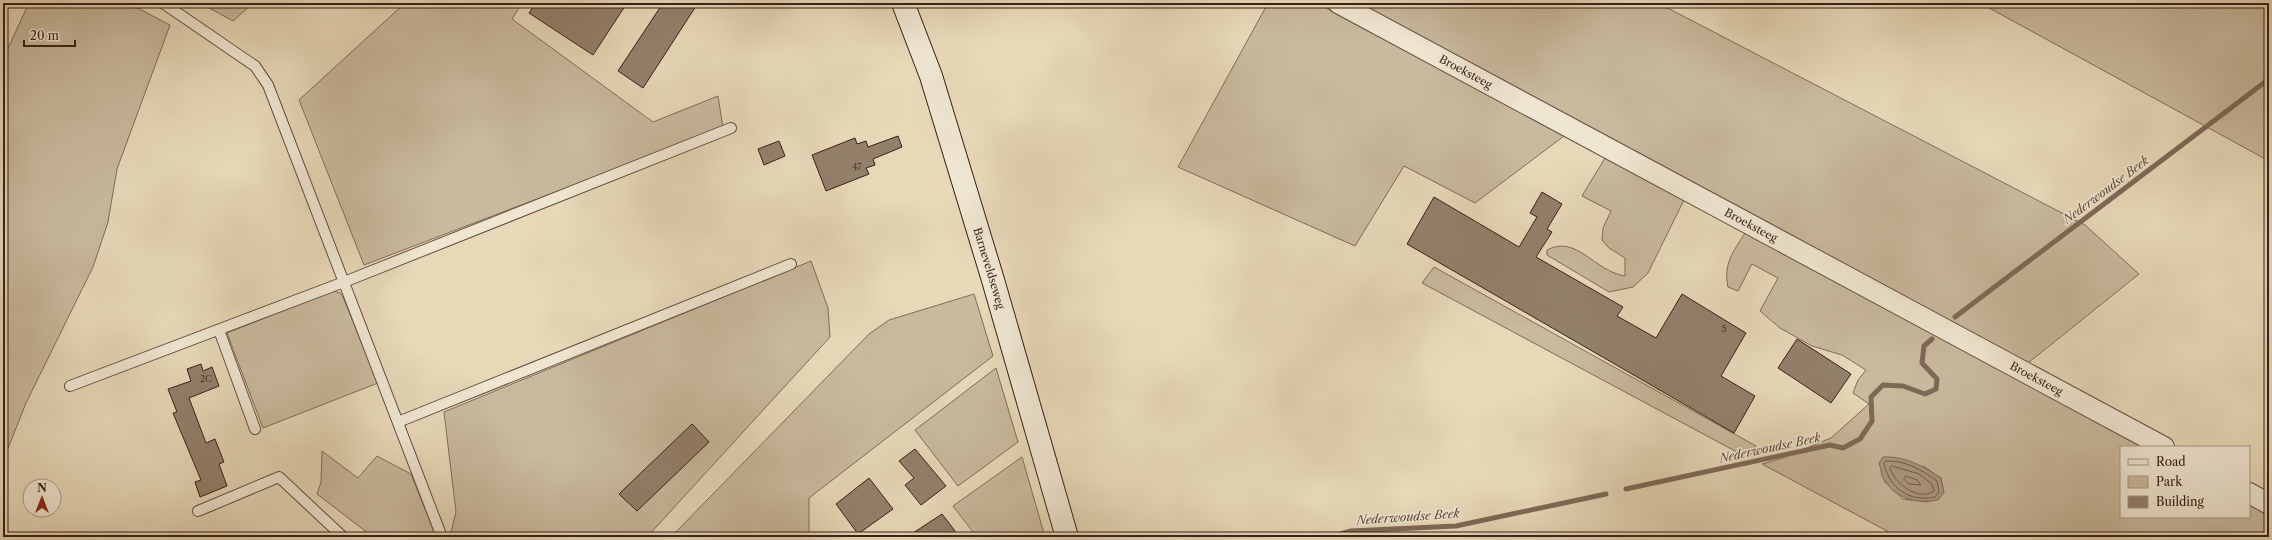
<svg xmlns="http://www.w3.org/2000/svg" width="2272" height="540" font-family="'Libre Caslon Text',serif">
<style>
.green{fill:#c9b99d;stroke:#806c5a;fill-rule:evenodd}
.water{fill:#ac9981;stroke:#7e6957}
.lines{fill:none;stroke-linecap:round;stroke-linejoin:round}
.shore{stroke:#725c4c;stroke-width:1}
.stream{stroke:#7e6957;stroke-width:5}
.building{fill:#93806b;stroke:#382017}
.service-casing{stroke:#644e3f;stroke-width:12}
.minor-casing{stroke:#644e3f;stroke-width:22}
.secondary-casing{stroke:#382017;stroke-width:24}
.service{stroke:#efe6d1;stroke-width:10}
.minor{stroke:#efe6d1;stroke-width:20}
.secondary{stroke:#efe6d1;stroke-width:22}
.labels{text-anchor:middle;stroke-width:3;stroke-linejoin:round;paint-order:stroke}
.number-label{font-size:9px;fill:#4f382c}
.street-label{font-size:11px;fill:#382017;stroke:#efe6d1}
.water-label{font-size:12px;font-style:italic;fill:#614a3c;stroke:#efe6d1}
</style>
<rect width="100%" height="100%" fill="#e7d8b8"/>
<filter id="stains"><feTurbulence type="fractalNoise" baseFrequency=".005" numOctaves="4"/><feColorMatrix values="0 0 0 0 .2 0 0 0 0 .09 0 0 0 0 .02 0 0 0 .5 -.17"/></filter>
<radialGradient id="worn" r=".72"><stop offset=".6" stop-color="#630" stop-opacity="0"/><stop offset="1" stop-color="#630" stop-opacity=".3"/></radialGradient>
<path class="green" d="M 29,3 L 128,3 L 170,25 L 117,169 L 108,222 L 93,267 L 26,403 L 3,461 L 3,59 Z
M 200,3 L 253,3 L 233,21 Z
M 405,3 L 522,3 L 512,19 L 653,122 L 718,96 L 723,128 L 364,265 L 299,100 Z
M 1268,3 L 1317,3 L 1564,136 L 1475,203 L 1404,166 L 1355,246 L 1178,167 Z
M 1350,3 L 1658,3 L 2085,225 L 2139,274 L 2028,363 Z
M 1980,3 L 2269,3 L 2269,161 Z
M 1605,158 L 1684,200 L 1648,273 L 1633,287 L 1609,292 L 1547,255 L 1547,250 C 1576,234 1594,271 1625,276 L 1625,258 L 1609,248 L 1602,240 L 1603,228 L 1611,211 L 1582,196 Z
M 1745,233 L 2146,447 L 2121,447 L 2121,517 L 2249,517 L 2249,502 L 2269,513 L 2269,537 L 1898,537 L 1762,464 L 1780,459 L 1831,438 L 1869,404 L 1853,393 L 1858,380 L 1866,370 L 1842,355 L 1812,346 L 1780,328 L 1760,311 L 1778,278 L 1752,264 L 1738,291 L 1728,287 C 1723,264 1733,252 1745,233 ZM 1924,466 L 1940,478 L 1944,492 L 1928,502 L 1903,499 L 1884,481 Z
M 811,261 L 828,308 L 830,337 L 647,537 L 447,537 L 451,532 L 456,512 L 444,412 Z
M 1434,267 L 1756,446 L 1748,458 L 1422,283 Z
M 333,291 L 340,293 L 343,297 L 378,383 L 263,428 L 227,333 Z
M 974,294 L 993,356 L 809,498 L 809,537 L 671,537 L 869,334 L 889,320 Z
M 996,368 L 1018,442 L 958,486 L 915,430 Z
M 322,451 L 358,478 L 377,456 L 411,474 L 434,531 L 428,537 L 373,537 L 317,494 L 321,482 Z
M 1022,457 L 1045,537 L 977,537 L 953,506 Z"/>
<path class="water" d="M 1883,457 C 1905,456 1923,466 1941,478 L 1944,492 L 1938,500 C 1917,504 1897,499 1885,481 C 1881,477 1881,468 1879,463 Z"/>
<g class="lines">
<path class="shore" d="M 1886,461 C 1905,460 1922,470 1937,481 L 1939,492 L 1935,497 C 1909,502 1890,489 1884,464 Z
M 1892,466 L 1919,474 L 1932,484 L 1934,491 C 1918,502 1894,483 1890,468 Z
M 1906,476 L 1917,480 L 1921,485 L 1909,484 L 1904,479 Z"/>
<path class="stream" d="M 1955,317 L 2269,79
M 1626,489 L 1830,445 L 1843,448 L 1860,439 L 1872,421 L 1871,397 L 1883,385 L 1903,386 L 1925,394 L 1936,389 L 1937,379 L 1922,363 L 1924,346 L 1932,339
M 1330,537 L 1351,531 L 1456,526 L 1606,494"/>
</g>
<path class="building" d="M 536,3 L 627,3 L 593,55 L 529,13 Z
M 663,3 L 698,3 L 643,88 L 618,71 Z
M 898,136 L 902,147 L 873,159 L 875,165 L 866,168 L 869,174 L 826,191 L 812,155 L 855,138 L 857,144 L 866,141 L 868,147 Z
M 779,141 L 785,156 L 764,165 L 758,149 Z
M 1542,192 L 1562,204 L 1547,229 L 1552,232 L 1536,257 L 1623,307 L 1617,316 L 1656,338 L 1682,294 L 1746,333 L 1721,376 L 1755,396 L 1734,433 L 1407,244 L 1434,197 L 1519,247 L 1537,217 L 1530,213 Z
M 1797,339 L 1851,374 L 1831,403 L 1778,368 Z
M 201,364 L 203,371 L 212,367 L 219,386 L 189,398 L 206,443 L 215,439 L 224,462 L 219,464 L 227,486 L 200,497 L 195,482 L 201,480 L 173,413 L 177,412 L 168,389 L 191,381 L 187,369 Z
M 692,424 L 709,442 L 637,511 L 619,494 Z
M 915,449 L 946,486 L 921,505 L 905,485 L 914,478 L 899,461 Z
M 869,478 L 893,509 L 858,534 L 836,504 Z
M 942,514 L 955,531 L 946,537 L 907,537 Z"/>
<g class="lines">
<g class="service-casing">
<path id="service" d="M 163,3 L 255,66 L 268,85 L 440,532 L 436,537
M 219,330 L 255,429
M 70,386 L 344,282 L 731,128
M 398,422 L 791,264
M 198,511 L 279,477 L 343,537"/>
</g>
<g class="minor-casing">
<g id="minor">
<path id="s1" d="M 1338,3 L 2164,447"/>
<path d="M 2249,493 L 2269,504"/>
</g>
</g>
<g class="secondary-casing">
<g id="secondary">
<path id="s2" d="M 903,3 L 931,76 L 993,280 L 1067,537"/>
</g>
</g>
<use href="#service" class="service"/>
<use href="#minor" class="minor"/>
<use href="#secondary" class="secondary"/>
</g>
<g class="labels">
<g class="number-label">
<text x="857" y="170">47</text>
<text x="1724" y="332">5</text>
<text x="206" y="382">2C</text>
</g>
<g class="street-label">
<text dy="4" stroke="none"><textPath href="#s1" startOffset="145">Broeksteeg</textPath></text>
<text dy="4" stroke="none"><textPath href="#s1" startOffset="469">Broeksteeg</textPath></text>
<text dy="4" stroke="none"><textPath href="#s2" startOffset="279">Barneveldseweg</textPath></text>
<text dy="4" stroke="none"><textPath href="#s1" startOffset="793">Broeksteeg</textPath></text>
</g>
<g class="water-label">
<text transform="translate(2106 190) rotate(-37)" y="4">Nederwoudse Beek</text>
<text transform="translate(1770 448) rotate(-12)" y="4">Nederwoudse Beek</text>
<text transform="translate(1408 517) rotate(-4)" y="4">Nederwoudse Beek</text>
</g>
</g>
<rect width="2272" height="540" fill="none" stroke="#e7d8b8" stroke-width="16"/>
<rect x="4" y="4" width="2264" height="532" fill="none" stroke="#382017" stroke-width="2"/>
<rect x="8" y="8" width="2256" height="524" fill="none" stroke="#382017"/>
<rect x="2120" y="446" width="130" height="72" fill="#efe6d1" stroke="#a69787"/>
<rect x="2128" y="459" width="20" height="6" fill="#efe6d1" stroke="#a69787"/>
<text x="2156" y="466" font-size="12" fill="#382017">Road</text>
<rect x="2128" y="476" width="20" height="12" fill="#c9b99d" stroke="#a69787"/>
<text x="2156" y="486" font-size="12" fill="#382017">Park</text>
<rect x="2128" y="496" width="20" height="12" fill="#93806b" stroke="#a69787"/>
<text x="2156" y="506" font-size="12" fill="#382017">Building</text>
<g transform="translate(42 498)"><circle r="19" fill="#efe6d1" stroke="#a69787"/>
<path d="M0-3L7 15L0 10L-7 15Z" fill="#8f2418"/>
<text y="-6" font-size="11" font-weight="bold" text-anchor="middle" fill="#382017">N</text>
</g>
<path d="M24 40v6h51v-6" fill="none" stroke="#382017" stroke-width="2"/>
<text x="30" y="40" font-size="12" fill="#382017" stroke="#efe6d1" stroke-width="3" paint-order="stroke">20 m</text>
<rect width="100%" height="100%" filter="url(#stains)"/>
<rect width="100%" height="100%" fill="url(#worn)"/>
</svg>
